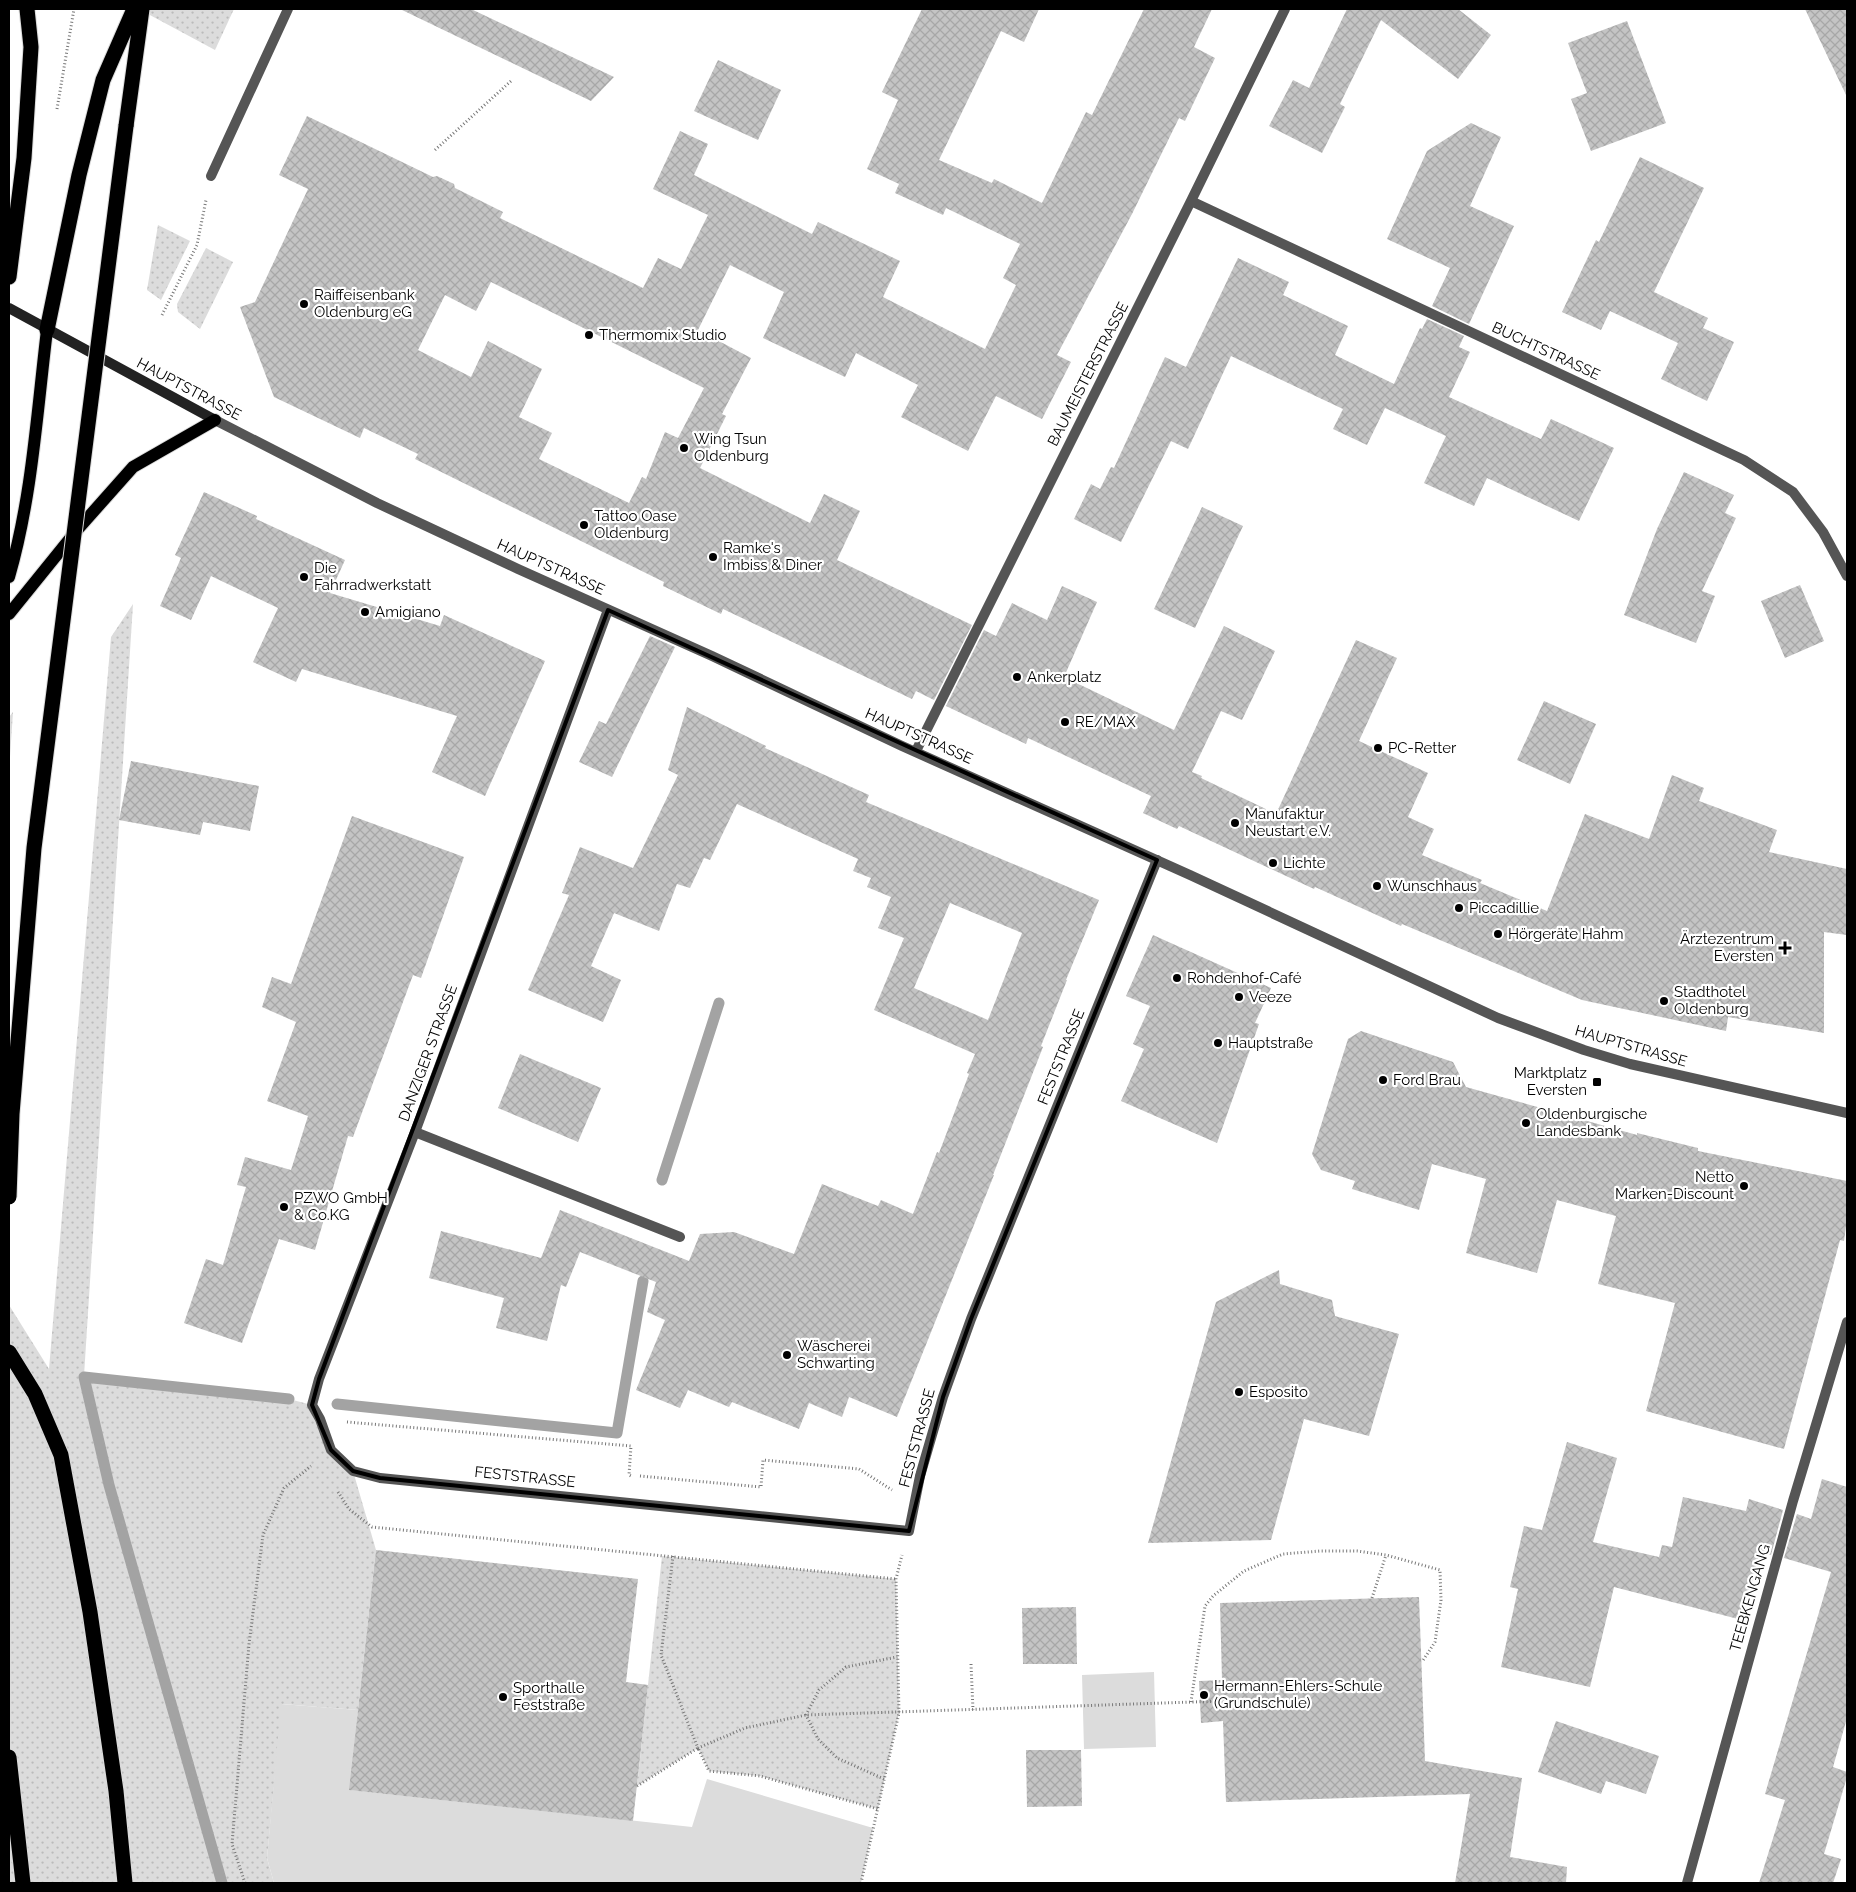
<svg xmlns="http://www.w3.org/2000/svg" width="1856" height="1892" font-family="Raleway,sans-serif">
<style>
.grass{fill:url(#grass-dots)}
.pitch{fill:#dcdcdc}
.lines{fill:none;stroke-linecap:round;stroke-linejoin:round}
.stream{stroke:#a3a3a3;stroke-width:11}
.building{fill:url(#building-cross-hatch);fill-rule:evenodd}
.primary-casing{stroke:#dbdbdb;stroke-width:14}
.motorway-casing{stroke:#dbdbdb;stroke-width:17}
.path{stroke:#777;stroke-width:3;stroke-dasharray:1 2.5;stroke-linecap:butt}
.service{stroke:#555;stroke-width:10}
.minor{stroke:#555;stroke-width:10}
.tertiary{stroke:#555;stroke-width:10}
.secondary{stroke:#222;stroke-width:10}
.primary{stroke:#000;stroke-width:12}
.motorway{stroke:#000;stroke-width:15}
.motorway-bridge-casing{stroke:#dbdbdb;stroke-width:17;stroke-linecap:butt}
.motorway-bridge{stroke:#000;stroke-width:15}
.marked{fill:none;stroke:#000;stroke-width:4;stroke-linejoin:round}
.poi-dot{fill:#000;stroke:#fff;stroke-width:2}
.labels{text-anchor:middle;stroke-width:4.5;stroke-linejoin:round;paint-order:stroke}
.poi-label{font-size:15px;fill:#000;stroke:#fff;text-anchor:start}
.street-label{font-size:15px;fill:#000;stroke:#fff}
</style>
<defs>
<pattern id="grass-dots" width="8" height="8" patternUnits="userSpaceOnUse" patternTransform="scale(1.25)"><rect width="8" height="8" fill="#dcdcdc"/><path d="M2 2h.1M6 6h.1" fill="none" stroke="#bbb" stroke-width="1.8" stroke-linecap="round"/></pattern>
<pattern id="building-cross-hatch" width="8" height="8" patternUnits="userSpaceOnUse" patternTransform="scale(1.25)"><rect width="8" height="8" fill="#c4c4c4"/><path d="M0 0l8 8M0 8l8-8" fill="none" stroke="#a7a7a7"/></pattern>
</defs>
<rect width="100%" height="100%" fill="#fff"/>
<path class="grass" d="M 149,9 L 234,9 L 215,50 L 148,14 Z
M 158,225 L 190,241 L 161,300 L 147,290 Z
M 206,248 L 233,262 L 200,329 L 178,312 L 177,304 Z
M 133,604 L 84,1376 L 289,1399 L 312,1405 L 331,1450 L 353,1471 L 376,1550 L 358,1710 L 282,1704 L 267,1858 L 274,1883 L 9,1883 L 9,1305 L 49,1369 L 111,637 Z
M 13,712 L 9,772 L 9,717 Z
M 662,1556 L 896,1579 L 899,1713 L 878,1809 L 760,1776 L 709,1771 L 698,1748 L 637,1786 Z"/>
<path class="pitch" d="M 1154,1672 L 1156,1747 L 1084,1749 L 1082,1675 Z
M 281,1704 L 358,1710 L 350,1790 L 692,1827 L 707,1779 L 873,1828 L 861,1883 L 274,1883 L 267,1858 Z"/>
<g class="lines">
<path class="stream" d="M 662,1180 L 719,1003
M 337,1404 L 617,1433 L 643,1281
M 222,1883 L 109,1485 L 84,1377 L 289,1399"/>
</g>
<path class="building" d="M 400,9 L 471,9 L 614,77 L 591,101 Z
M 922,9 L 1039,9 L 1024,42 L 1001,31 L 939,160 L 992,183 L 994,179 L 1042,203 L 1086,112 L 1092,115 L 1144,9 L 1212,9 L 1194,47 L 1215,58 L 1185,121 L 1179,118 L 1132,214 L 1057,355 L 1071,362 L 1042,419 L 996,396 L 968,451 L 901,417 L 918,385 L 856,353 L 845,377 L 763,338 L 784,292 L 730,265 L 698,330 L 751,358 L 722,414 L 726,416 L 700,468 L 810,523 L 824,494 L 860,511 L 837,560 L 972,625 L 934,700 L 916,691 L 912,699 L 723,609 L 721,614 L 663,586 L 664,582 L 415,459 L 418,454 L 364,428 L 360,438 L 274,397 L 240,307 L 255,302 L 308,189 L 279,175 L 307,116 L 433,177 L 437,176 L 454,184 L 455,188 L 503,212 L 500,218 L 643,288 L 658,258 L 681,269 L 708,215 L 653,189 L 680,131 L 708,144 L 694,175 L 812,234 L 818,222 L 900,261 L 883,297 L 985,349 L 1016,285 L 1003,278 L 1020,244 L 946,208 L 943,215 L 895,193 L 899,184 L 867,169 L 898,100 L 882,92 ZM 491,282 L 704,388 L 678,438 L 665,432 L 646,479 L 642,477 L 629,503 L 539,459 L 552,433 L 519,417 L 542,369 L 488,341 L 471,377 L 418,350 L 445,295 L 476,311 Z
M 1347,9 L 1458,9 L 1491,35 L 1458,79 L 1381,20 L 1340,104 L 1345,107 L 1322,153 L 1269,126 L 1293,80 L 1309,88 Z
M 1805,9 L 1847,9 L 1847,97 Z
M 1627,21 L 1666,123 L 1591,151 L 1571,99 L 1587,93 L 1568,43 Z
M 718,60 L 781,90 L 758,140 L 694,111 Z
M 1471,123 L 1501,137 L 1470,206 L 1514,226 L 1469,324 L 1432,306 L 1450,268 L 1387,239 L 1427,151 Z
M 1640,157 L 1704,188 L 1654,292 L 1708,318 L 1703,328 L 1734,342 L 1707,401 L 1661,379 L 1678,343 L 1610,311 L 1601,330 L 1562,312 L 1596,240 L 1599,242 Z
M 1238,258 L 1289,282 L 1283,295 L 1348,326 L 1335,355 L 1394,384 L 1420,328 L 1422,329 L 1427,319 L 1464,336 L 1459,347 L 1470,352 L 1449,397 L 1541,439 L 1551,419 L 1614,448 L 1579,521 L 1487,478 L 1474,506 L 1424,483 L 1446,436 L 1385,408 L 1367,445 L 1333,429 L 1343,409 L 1231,356 L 1188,449 L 1171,441 L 1121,542 L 1074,519 L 1091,484 L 1100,489 L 1111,467 L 1114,468 L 1165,357 L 1186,367 Z
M 1684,472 L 1734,495 L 1725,513 L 1736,518 L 1702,591 L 1715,596 L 1696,643 L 1624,615 L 1657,529 Z
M 204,492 L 257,516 L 256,519 L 345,560 L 330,593 L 440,626 L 444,615 L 545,661 L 485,796 L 432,772 L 457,716 L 302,669 L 296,682 L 253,662 L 278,608 L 211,576 L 191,620 L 160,606 L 181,558 L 175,555 Z
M 1202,507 L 1243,526 L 1195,628 L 1154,609 Z
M 1800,585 L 1824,641 L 1785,658 L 1761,601 Z
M 1062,586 L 1097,602 L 1064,677 L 1174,730 L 1224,626 L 1275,651 L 1242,720 L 1221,711 L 1192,772 L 1202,776 L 1201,778 L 1276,814 L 1356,640 L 1397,658 L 1359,741 L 1428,773 L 1408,817 L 1434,829 L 1422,855 L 1482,880 L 1480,883 L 1547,911 L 1585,814 L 1649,839 L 1672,775 L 1704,788 L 1699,801 L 1777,830 L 1769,852 L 1847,869 L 1847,935 L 1824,932 L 1824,1033 L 1728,1017 L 1726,1031 L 1582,1000 L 1402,924 L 1401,926 L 1315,887 L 1314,889 L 1179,826 L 1177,829 L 1143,813 L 1151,796 L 1028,738 L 1026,744 L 946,706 L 984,630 L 996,636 L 1012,603 L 1047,620 Z
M 650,636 L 675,647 L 612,777 L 579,762 L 599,721 L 606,724 Z
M 1544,701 L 1596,724 L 1570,784 L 1517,760 Z
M 687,707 L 766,746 L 765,748 L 869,795 L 866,802 L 1099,900 L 1066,980 L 1067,980 L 1041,1046 L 1043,1047 L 993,1175 L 994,1175 L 897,1417 L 849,1397 L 842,1417 L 809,1403 L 799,1429 L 732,1402 L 729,1407 L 688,1390 L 680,1408 L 636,1390 L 665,1320 L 647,1312 L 656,1282 L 580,1252 L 566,1287 L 561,1285 L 547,1341 L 496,1328 L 504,1298 L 429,1278 L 441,1231 L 541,1258 L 560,1210 L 689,1261 L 700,1234 L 734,1232 L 794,1254 L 822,1184 L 878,1206 L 881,1200 L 913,1214 L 937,1152 L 939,1153 L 969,1074 L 967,1073 L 975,1054 L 874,1010 L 904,938 L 878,928 L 891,897 L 867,887 L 871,878 L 853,871 L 858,859 L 737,804 L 710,860 L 704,858 L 690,888 L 677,884 L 659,931 L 614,913 L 591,966 L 621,980 L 603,1022 L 528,990 L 569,895 L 562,893 L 580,847 L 633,868 L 678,775 L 668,770 ZM 950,903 L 1022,933 L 988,1020 L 914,988 Z
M 131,761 L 259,786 L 250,831 L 203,822 L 200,835 L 119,820 Z
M 352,816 L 464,857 L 421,978 L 413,975 L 353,1137 L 348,1136 L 315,1250 L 279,1239 L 242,1343 L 184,1323 L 206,1259 L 223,1265 L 246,1187 L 237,1185 L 245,1157 L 291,1170 L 308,1116 L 267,1101 L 296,1022 L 262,1007 L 272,977 L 291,984 Z
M 1153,935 L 1271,988 L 1255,1023 L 1259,1024 L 1217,1143 L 1121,1101 L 1144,1049 L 1133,1044 L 1150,1006 L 1126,996 Z
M 1361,1031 L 1453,1062 L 1466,1087 L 1637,1135 L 1637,1133 L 1698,1148 L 1698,1151 L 1847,1181 L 1847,1219 L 1844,1241 L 1840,1240 L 1784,1449 L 1646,1411 L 1675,1303 L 1598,1284 L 1616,1216 L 1557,1200 L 1537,1273 L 1466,1253 L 1486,1179 L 1432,1164 L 1419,1210 L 1352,1189 L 1355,1181 L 1321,1170 L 1312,1154 L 1348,1039 Z
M 520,1054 L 601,1088 L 578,1142 L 498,1108 Z
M 1279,1270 L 1280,1284 L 1332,1300 L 1335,1316 L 1399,1334 L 1369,1436 L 1304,1419 L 1271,1540 L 1148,1543 L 1216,1302 Z
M 1567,1442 L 1617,1458 L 1593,1542 L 1659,1557 L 1662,1545 L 1672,1547 L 1683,1497 L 1746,1511 L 1749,1499 L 1783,1510 L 1771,1555 L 1760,1552 L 1742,1620 L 1614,1587 L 1590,1687 L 1501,1667 L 1518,1589 L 1510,1587 L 1524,1526 L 1542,1530 Z
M 1822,1479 L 1847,1487 L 1847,1718 L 1833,1767 L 1847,1772 L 1847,1777 L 1824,1854 L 1841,1859 L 1833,1883 L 1759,1883 L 1785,1800 L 1765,1794 L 1831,1572 L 1784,1558 L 1797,1514 L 1811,1519 Z
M 376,1550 L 638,1579 L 626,1682 L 648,1685 L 633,1821 L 349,1790 Z
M 1419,1597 L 1425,1761 L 1522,1778 L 1510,1857 L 1567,1867 L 1566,1883 L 1455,1883 L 1470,1794 L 1226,1802 L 1223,1721 L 1201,1723 L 1199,1681 L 1222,1680 L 1220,1603 Z
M 1076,1607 L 1077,1664 L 1023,1664 L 1022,1608 Z
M 1556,1721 L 1659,1756 L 1646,1794 L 1606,1781 L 1601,1794 L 1538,1772 Z
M 1026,1750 L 1081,1750 L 1082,1806 L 1027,1807 Z"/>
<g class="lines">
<g class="primary-casing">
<path id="primary" d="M 9,577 C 32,498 37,412 47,330
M 9,614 L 77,530 L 133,467 L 215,420"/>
</g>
<g class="motorway-casing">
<path id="motorway" d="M 126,126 L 142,9
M 9,277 L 24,158 L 31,47 L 27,9
M 47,330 L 79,175 L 103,80 L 134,9
M 9,1352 L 35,1394 L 61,1455 L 90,1612 L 116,1791 L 125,1883
M 9,1757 L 23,1883"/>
</g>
<path class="path" d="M 57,109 L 74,9
M 435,150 L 511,81
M 162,315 L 197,245 L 206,200
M 347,1422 L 631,1446 L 629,1475 L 631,1476
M 640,1476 L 761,1487 L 763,1460 L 859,1469 L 892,1490
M 338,1492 L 349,1509 L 372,1527 L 896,1579
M 673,1556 L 661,1655 L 698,1748 L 745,1728 L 806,1715 L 1223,1701
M 1372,1598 L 1386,1555
M 971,1664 L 973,1710
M 1191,1702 L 1205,1606 L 1213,1596 L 1244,1571 L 1283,1554 L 1320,1551 L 1357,1551 L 1386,1555 L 1440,1570 L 1441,1600 L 1435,1642 L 1422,1662
M 884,1779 L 837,1758 L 818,1739 L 806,1715 L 819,1690 L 846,1667 L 897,1657
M 637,1786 L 698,1748 L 709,1771 L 760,1776 L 878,1809
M 245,1883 L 232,1844 L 249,1644 L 263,1535 L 284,1488 L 311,1466
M 861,1883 L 899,1713 L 896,1579 L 902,1555"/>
<path class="service" d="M 415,1132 L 680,1237"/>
<path class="minor" d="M 211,176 L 288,9
M 1191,201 L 1744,460 L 1793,492 L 1823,532 L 1847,576
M 608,610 L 415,1132 L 319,1379 L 312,1405 L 320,1419 L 331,1450 L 353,1471 L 380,1478 L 909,1531 L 920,1476 L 943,1397 L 971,1319 L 1157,860
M 916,751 L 1191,201 L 1285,9
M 1687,1883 L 1793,1501 L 1847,1322"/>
<path class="tertiary" d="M 215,420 L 377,503 L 518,569 L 712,656 L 902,746 L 1190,875 L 1498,1018 L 1584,1050 L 1630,1064 L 1847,1113"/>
<path class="secondary" d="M 9,308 L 215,420"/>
<use href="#primary" class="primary"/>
<use href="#motorway" class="motorway"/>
<g class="motorway-bridge-casing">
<path id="motorway-bridge" d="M 9,1197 L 12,1114 L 34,848 L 126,126"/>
</g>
<use href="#motorway-bridge" class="motorway-bridge"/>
</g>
<path class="marked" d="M 608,610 L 1157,860 L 971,1319 L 943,1397 L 909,1531 L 380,1478 L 353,1471 L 331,1450 L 312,1405 L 319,1379 Z"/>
<g class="poi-dot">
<circle cx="304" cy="304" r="5"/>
<circle cx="589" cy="335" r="5"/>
<circle cx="684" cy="448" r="5"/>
<circle cx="584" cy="525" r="5"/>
<circle cx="713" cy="557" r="5"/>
<circle cx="304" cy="577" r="5"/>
<circle cx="365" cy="612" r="5"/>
<circle cx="1017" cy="677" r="5"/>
<circle cx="1065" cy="722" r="5"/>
<circle cx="1378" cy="748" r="5"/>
<circle cx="1235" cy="823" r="5"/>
<circle cx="1273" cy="863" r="5"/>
<circle cx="1377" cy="886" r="5"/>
<circle cx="1459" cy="908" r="5"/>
<circle cx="1498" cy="934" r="5"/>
<path d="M1782.5 940.5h5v5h5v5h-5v5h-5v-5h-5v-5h5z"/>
<circle cx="1177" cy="978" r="5"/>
<circle cx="1239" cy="997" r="5"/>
<circle cx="1664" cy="1001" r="5"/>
<circle cx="1218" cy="1043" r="5"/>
<circle cx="1383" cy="1080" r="5"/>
<rect x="1592" y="1077" width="10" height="10" rx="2.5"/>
<circle cx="1526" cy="1123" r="5"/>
<circle cx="1744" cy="1186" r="5"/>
<circle cx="284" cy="1207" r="5"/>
<circle cx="787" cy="1355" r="5"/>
<circle cx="1239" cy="1392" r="5"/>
<circle cx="1204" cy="1695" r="5"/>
<circle cx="503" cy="1697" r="5"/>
</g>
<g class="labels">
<g class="poi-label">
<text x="314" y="300">Raiffeisenbank<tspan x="314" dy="17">Oldenburg eG</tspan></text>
<text x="599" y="340">Thermomix Studio</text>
<text x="694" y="444">Wing Tsun<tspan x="694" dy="17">Oldenburg</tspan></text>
<text x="594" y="521">Tattoo Oase<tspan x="594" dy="17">Oldenburg</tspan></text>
<text x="723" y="553">Ramke's<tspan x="723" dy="17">Imbiss &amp; Diner</tspan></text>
<text x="314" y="573">Die<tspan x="314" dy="17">Fahrradwerkstatt</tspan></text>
<text x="375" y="617">Amigiano</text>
<text x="1027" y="682">Ankerplatz</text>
<text x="1075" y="727">RE/MAX</text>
<text x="1388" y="753">PC-Retter</text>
<text x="1245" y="819">Manufaktur<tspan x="1245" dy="17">Neustart e.V.</tspan></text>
<text x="1283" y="868">Lichte</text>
<text x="1387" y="891">Wunschhaus</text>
<text x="1469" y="913">Piccadillie</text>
<text x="1508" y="939">Hörgeräte Hahm</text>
<text x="1774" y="944" text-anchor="end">Ärztezentrum<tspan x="1774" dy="17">Eversten</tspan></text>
<text x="1187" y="983">Rohdenhof-Café</text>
<text x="1674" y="997">Stadthotel<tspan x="1674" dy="17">Oldenburg</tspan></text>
<text x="1249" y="1002">Veeze</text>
<text x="1228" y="1048">Hauptstraße</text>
<text x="1587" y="1078" text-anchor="end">Marktplatz<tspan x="1587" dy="17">Eversten</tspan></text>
<text x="1393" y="1085">Ford Brau</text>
<text x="1536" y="1119">Oldenburgische<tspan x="1536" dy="17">Landesbank</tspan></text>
<text x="1734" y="1182" text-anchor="end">Netto<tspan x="1734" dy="17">Marken-Discount</tspan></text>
<text x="294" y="1203">PZWO GmbH<tspan x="294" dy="17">&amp; Co.KG</tspan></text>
<text x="797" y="1351">Wäscherei<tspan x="797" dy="17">Schwarting</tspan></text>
<text x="1249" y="1397">Esposito</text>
<text x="1214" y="1691">Hermann-Ehlers-Schule<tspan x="1214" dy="17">(Grundschule)</tspan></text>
<text x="513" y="1693">Sporthalle<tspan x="513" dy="17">Feststraße</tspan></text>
</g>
<g class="street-label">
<text transform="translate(1546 351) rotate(25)" y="5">BUCHTSTRASSE</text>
<text transform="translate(1088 374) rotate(-63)" y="5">BAUMEISTERSTRASSE</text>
<text transform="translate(189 389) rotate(28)" y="5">HAUPTSTRASSE</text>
<text transform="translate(551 567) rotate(24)" y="5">HAUPTSTRASSE</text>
<text transform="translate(919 736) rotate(24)" y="5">HAUPTSTRASSE</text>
<text transform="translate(1631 1046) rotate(16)" y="5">HAUPTSTRASSE</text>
<text transform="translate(428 1053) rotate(-70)" y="5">DANZIGER STRASSE</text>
<text transform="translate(1061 1057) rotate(-68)" y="5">FESTSTRASSE</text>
<text transform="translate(917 1438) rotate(-75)" y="5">FESTSTRASSE</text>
<text transform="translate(525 1477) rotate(6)" y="5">FESTSTRASSE</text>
<text transform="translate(1750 1598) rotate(-74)" y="5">TEEBKENGANG</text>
</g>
</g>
<rect width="1856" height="1892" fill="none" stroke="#000000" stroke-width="20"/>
</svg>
